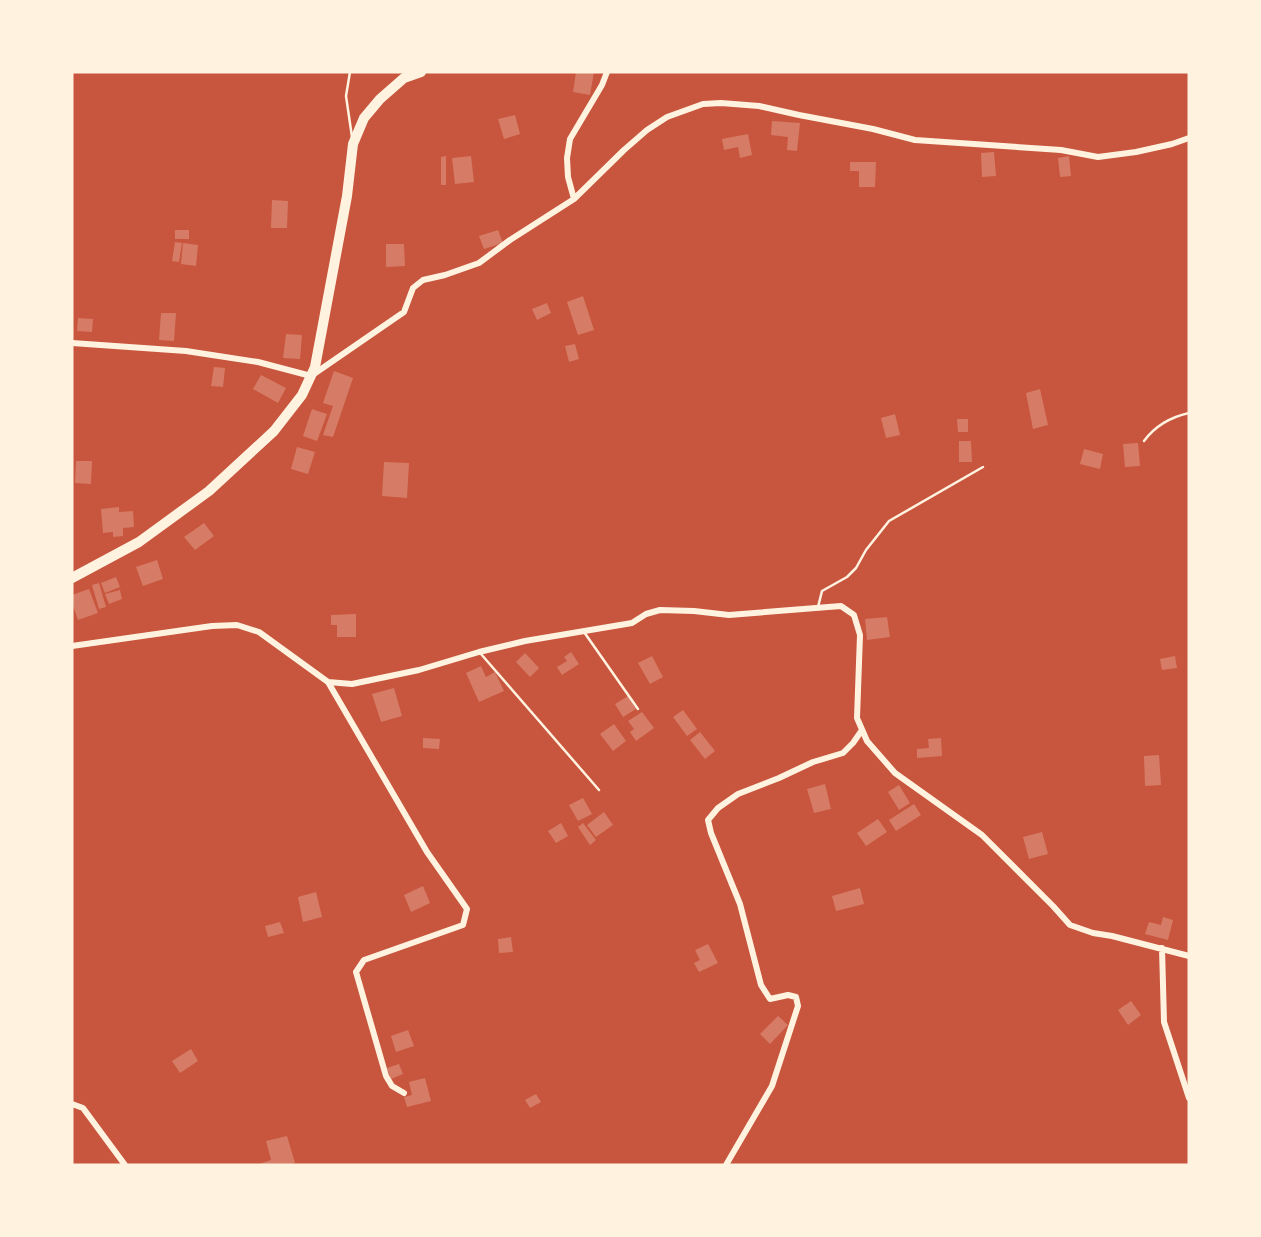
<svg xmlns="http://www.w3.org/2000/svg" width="1261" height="1237" font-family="Karla,sans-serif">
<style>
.building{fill:#d67c66}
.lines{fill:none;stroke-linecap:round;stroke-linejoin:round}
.service{stroke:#fff3e0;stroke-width:2.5}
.minor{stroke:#fff3e0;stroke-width:6}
.primary{stroke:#fff3e0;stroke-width:10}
</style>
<rect width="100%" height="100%" fill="#c8553d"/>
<path class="building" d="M 576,72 L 594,72 L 590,95 L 573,92 Z
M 515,115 L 520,134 L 504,139 L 498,119 Z
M 772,121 L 800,123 L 797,151 L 787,150 L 788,137 L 771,135 Z
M 748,134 L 752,155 L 740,158 L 738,147 L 724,150 L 722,139 Z
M 994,152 L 996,176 L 982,177 L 981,153 Z
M 446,156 L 446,185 L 441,185 L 441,157 Z
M 471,156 L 474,182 L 455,184 L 452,158 Z
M 1069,156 L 1071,176 L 1060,177 L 1058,158 Z
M 850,162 L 876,162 L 875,187 L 859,187 L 859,171 L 850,171 Z
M 272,200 L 288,201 L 287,228 L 271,228 Z
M 175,230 L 189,230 L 189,239 L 175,239 Z
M 498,230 L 503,243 L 484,249 L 479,236 Z
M 175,242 L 182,243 L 179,262 L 172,261 Z
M 183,243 L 198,245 L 196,266 L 181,264 Z
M 386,244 L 404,244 L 405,266 L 386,267 Z
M 583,296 L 594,330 L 578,335 L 567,302 Z
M 547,303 L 551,313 L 537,320 L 532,309 Z
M 161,313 L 176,313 L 174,341 L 159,340 Z
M 78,318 L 93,319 L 92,332 L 77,331 Z
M 286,334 L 302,335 L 300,359 L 283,358 Z
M 575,344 L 579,359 L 569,362 L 565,346 Z
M 214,367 L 225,368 L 223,387 L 211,386 Z
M 334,371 L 353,378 L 333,437 L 323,435 L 333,406 L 323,403 Z
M 261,375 L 286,388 L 278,403 L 253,389 Z
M 1040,389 L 1048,425 L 1033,429 L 1026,393 Z
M 312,409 L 327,414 L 317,441 L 303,436 Z
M 895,414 L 900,435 L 886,438 L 881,418 Z
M 957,419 L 968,419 L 968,432 L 958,432 Z
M 959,441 L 971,441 L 972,462 L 959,462 Z
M 1138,443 L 1140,466 L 1125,467 L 1123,444 Z
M 297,447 L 315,452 L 308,474 L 291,469 Z
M 1084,449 L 1103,454 L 1100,469 L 1080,464 Z
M 76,461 L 92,461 L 91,484 L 75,483 Z
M 384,462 L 409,463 L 407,498 L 382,496 Z
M 119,507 L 119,512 L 133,511 L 134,527 L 123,528 L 123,536 L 113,537 L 113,532 L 103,533 L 101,509 Z
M 204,523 L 214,536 L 195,550 L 184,537 Z
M 157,560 L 163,579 L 143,586 L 136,567 Z
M 116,577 L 120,587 L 105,593 L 101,583 Z
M 99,583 L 106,607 L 99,609 L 92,585 Z
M 89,589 L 98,613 L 78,620 L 72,603 L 72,595 Z
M 120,590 L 122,599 L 109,604 L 105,594 Z
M 356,614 L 356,637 L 337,637 L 337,625 L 331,625 L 331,615 Z
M 887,617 L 890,637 L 867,640 L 865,619 Z
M 571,652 L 579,664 L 562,675 L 557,667 L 567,661 L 564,657 Z
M 525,653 L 539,668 L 530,677 L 516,662 Z
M 652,656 L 663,677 L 650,684 L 638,663 Z
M 1175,656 L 1177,668 L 1162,670 L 1160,659 Z
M 481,666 L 486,677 L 495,672 L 504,691 L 479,702 L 466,673 Z
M 394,688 L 402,716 L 381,722 L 372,694 Z
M 628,696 L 636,709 L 623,717 L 615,704 Z
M 683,710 L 697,729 L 687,736 L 673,717 Z
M 642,712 L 654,728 L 636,741 L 630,732 L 634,729 L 628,721 Z
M 614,724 L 626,741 L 613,751 L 600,734 Z
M 700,732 L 715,751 L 705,759 L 690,740 Z
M 423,738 L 440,739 L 439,749 L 423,748 Z
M 941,738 L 942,756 L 917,758 L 917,749 L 929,748 L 928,739 Z
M 1159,755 L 1161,785 L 1145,786 L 1144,756 Z
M 825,784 L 831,809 L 814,813 L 807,789 Z
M 899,785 L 910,803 L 899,810 L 888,792 Z
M 583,798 L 592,814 L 578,821 L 569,805 Z
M 914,804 L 921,815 L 896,831 L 889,820 Z
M 604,812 L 613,825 L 596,837 L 587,825 Z
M 878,819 L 887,832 L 866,846 L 857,833 Z
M 561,823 L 568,836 L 556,843 L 548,831 Z
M 583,823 L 596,840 L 590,845 L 578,827 Z
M 1042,832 L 1048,854 L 1029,859 L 1023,837 Z
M 423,886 L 430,903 L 411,912 L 404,895 Z
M 860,888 L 864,904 L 836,911 L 832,896 Z
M 316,892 L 322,917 L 303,922 L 298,897 Z
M 1163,917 L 1173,920 L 1168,940 L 1145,934 L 1149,922 L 1161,925 Z
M 280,922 L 284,933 L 268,937 L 265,926 Z
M 511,937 L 513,952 L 499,953 L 498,939 Z
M 708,944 L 718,963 L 699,972 L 694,963 L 700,960 L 695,950 Z
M 1131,1001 L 1141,1015 L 1128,1025 L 1118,1010 Z
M 778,1016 L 788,1025 L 770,1044 L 760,1034 Z
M 408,1030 L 414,1046 L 396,1052 L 391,1036 Z
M 191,1049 L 198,1061 L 180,1073 L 172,1061 Z
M 399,1064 L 403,1074 L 391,1079 L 387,1068 Z
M 425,1078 L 431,1101 L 407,1107 L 404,1097 L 412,1095 L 409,1082 Z
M 536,1094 L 541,1102 L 530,1108 L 525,1100 Z
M 287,1136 L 295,1163 L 288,1165 L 256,1165 L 271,1160 L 266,1141 Z"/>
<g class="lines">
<path class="service" d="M 350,72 L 346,96 L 352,137
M 1144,441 C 1155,426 1171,417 1189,413
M 818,607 L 822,591 L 847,577 L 856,568 L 866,550 L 889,521 L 983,467
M 584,632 L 638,709
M 481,654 L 599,790"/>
<path class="minor" d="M 574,199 L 568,177 L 567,158 L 570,139 L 602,85 L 607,72
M 72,343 L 186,351 L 258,362 L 311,376 L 404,312 L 413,288 L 423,280 L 445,275 L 479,263 L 510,240 L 574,199 L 624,150 L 647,130 L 667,117 L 703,104 L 721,103 L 759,106 L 799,115 L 873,129 L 915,140 L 1061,150 L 1098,157 L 1136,152 L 1172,144 L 1189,138
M 72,646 L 212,626 L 237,625 L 259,632 L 328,682 L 427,852 L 467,909 L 463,925 L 364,960 L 356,972 L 386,1076 L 392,1086 L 404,1093
M 328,682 L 352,684 L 419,670 L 479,652 L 525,641 L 632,623 L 646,614 L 660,610 L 694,611 L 729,615 L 841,606 L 854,615 L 860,635 L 857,718 L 867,741 L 895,773 L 982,835 L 1053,906 L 1070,925 L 1093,933 L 1112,936 L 1189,956
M 1162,948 L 1164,1022 L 1189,1098
M 72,1104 L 83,1108 L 125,1165
M 726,1165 L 772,1086 L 798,1006 L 796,997 L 788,995 L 770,999 L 761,985 L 740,904 L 711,833 L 708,820 L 718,808 L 738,794 L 779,778 L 813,762 L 843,753 L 853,743 L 862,730"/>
<path class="primary" d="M 72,578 L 139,542 L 209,491 L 274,431 L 302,395 L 315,367 L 347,196 L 353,144 L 364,118 L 380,99 L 404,78 L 421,72"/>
</g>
<rect width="1261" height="1237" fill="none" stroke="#fff3e0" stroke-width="147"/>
</svg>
